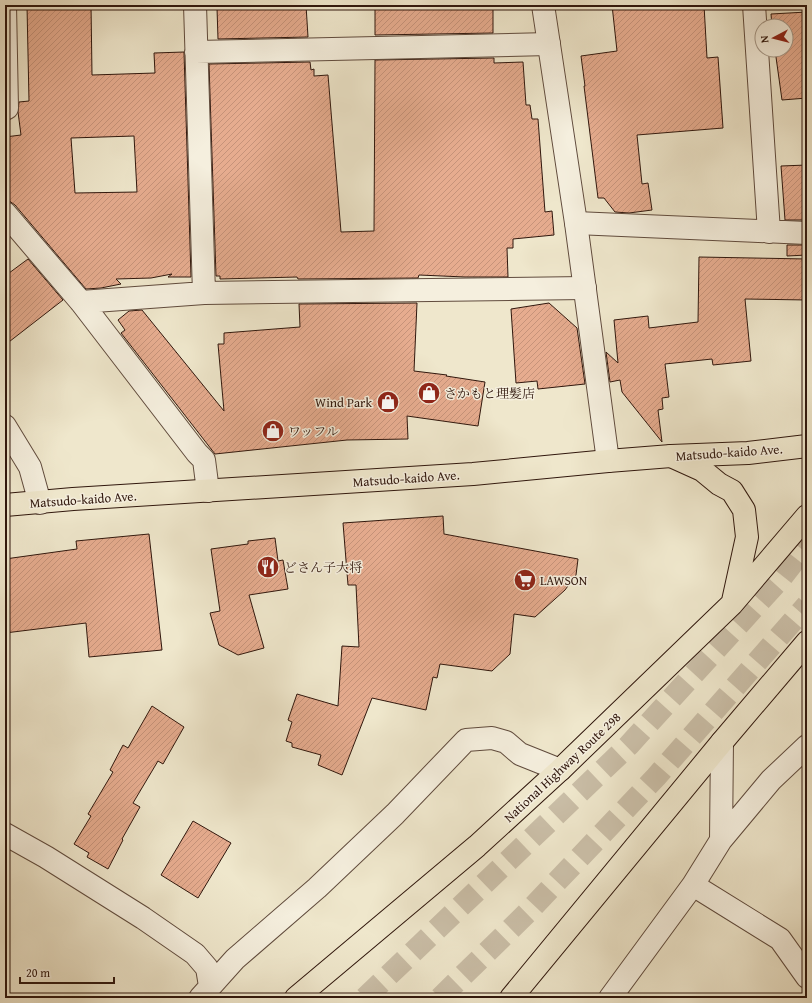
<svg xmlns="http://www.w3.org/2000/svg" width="812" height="1003" font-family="'Gentium Book Plus','Noto Serif JP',serif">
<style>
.building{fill:url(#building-hatch);stroke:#30170d;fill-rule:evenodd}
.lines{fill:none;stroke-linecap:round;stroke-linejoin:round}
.motorway-tunnel{stroke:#c9bda6;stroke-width:22;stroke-dasharray:22 11;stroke-linecap:butt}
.minor-casing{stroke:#604b3d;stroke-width:24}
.tertiary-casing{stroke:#604b3d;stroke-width:24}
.primary-casing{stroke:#30170d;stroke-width:24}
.trunk-casing{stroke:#30170d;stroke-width:24}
.minor{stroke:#f5efde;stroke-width:22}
.tertiary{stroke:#f5efde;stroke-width:22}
.primary{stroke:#efe7cc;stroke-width:22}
.trunk{stroke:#efe7cc;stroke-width:22}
.labels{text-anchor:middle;stroke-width:3;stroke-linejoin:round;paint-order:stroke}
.poi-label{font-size:13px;fill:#30170d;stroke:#f5efde;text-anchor:start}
.street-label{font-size:13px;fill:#30170d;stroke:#f5efde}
</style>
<defs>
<pattern id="building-hatch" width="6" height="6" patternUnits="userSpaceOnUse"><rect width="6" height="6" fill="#e6ac8f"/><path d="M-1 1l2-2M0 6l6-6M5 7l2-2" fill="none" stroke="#c6937a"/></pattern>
</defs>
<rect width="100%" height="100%" fill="#efe7cc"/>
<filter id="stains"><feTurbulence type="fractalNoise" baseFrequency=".005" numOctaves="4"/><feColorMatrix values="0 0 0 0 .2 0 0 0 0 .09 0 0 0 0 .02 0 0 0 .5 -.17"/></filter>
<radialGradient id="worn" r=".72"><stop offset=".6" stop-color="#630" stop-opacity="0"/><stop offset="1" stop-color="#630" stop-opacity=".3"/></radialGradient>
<path class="building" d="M 47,5 L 91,5 L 92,75 L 155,73 L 154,53 L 184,52 L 191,277 L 168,277 L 172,274 L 151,278 L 116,279 L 121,284 L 101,288 L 86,289 L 15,205 L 5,198 L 5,137 L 21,135 L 18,112 L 19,102 L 29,101 L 27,6 ZM 134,136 L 137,192 L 75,193 L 71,138 Z
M 267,5 L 306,5 L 308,37 L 218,39 L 217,8 L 267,7 Z
M 375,5 L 493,5 L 493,33 L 375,35 Z
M 612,5 L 704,5 L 707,58 L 718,57 L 723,128 L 637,135 L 642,184 L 648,183 L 652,210 L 629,213 L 615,212 L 604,198 L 598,198 L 584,86 L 585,86 L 581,56 L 617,51 Z
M 807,12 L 807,98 L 782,100 L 775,50 L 786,50 L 786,26 L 772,26 L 771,14 Z
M 494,58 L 494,63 L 523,62 L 526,105 L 530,105 L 532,119 L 538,119 L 545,212 L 552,211 L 554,235 L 513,239 L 513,248 L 507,248 L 508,277 L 465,277 L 419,275 L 418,278 L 298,279 L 297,277 L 220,279 L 220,276 L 216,276 L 209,64 L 310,62 L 311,70 L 314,69 L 314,76 L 328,75 L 341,232 L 374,231 L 375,60 Z
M 807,165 L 807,220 L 785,220 L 781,166 Z
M 787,245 L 807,245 L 807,255 L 787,256 Z
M 699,257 L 807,259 L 807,300 L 745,299 L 751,361 L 713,365 L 712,359 L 665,364 L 669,397 L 662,398 L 663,409 L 658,410 L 662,442 L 622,392 L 620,380 L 610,382 L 606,352 L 618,363 L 614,320 L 648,316 L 649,328 L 698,322 Z
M 28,259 L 63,300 L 5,345 L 5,276 Z
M 417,303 L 414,371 L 447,375 L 446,376 L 485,382 L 478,426 L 407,416 L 408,439 L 347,440 L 215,454 L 121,333 L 125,330 L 118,320 L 129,311 L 142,310 L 224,411 L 218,344 L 224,344 L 224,333 L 300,327 L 299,304 Z
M 549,303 L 577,328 L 585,384 L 538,389 L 537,381 L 516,383 L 511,309 Z
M 443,516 L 444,534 L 578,559 L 576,575 L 565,590 L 535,617 L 514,614 L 510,654 L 492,671 L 440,664 L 437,678 L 433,677 L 426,710 L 372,698 L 342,775 L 318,765 L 321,755 L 292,747 L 292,743 L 286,741 L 292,722 L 288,720 L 297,694 L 338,706 L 342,646 L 359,647 L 356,585 L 348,585 L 343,523 Z
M 149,534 L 162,650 L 89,657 L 86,623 L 5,633 L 5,559 L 77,549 L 76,541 Z
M 275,538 L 278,561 L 283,560 L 288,589 L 249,595 L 264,648 L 238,655 L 219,645 L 210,613 L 220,611 L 211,549 L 248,544 L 248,541 Z
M 152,706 L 184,727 L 163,764 L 158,761 L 133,803 L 140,807 L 122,839 L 123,840 L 108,869 L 87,857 L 89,853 L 74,844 L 91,816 L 88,814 L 113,772 L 110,770 L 123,745 L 128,748 Z
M 193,821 L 231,843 L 198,898 L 161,875 Z"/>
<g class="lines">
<path class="motorway-tunnel" d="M 365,998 L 629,745 L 782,577 L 807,545
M 440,998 L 527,913 L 656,777 L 807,605"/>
<g class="minor-casing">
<path id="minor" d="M 195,5 L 204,293
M 754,5 L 769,232
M 196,52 L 549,44
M 5,109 L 7,108 L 5,5
M 5,213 L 81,302 L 197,453 L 204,460 L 208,491
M 576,223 L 807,233
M 81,302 L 204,293 L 585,288
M 5,426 L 30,467 L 40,503
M 5,834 L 46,857 L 143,918 L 195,954 L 207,968 L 210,986
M 721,840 L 722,742
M 693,885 L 780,939 L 807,977
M 200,998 L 235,959 L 317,888 L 395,814 L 466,740 L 492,738 L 506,742 L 520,754 L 560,770
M 610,998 L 693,885 L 721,840 L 771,780 L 807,746"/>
</g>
<g class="tertiary-casing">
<path id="tertiary" d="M 543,5 L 576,223 L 608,461"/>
</g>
<g class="primary-casing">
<path id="primary" d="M 5,505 L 73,499 L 473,474 L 608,461 L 671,456 L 748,453 L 807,446"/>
</g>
<g class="trunk-casing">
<path id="trunk" d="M 671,456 L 702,470 L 719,484 L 732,491 L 744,510 L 747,537 L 733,601
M 296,998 L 477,846 L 560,770 L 732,604 L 807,516
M 511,998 L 722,742 L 807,642"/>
</g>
<use href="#minor" class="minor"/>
<use href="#tertiary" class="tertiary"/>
<use href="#primary" class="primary"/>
<use href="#trunk" class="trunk"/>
</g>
<defs>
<g id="shop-disc" transform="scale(1.15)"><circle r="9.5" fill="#8f2418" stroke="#f5efde"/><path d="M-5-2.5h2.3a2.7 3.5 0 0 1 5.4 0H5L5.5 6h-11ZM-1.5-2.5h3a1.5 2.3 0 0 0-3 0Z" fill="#fff"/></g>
<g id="restaurant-disc" transform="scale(1.15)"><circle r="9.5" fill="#8f2418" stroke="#f5efde"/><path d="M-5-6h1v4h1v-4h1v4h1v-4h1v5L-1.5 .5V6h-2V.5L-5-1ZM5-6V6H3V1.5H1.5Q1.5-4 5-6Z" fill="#fff"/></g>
<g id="supermarket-disc" transform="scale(1.15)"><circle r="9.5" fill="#8f2418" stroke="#f5efde"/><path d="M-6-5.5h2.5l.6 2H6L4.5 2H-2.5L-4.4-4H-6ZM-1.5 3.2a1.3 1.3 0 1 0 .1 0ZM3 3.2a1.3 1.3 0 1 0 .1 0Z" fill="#fff"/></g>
</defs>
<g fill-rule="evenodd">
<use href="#shop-disc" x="429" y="393"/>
<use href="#shop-disc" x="388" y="402"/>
<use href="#shop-disc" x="273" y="431"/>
<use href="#restaurant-disc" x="268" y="567"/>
<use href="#supermarket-disc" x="525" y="580"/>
</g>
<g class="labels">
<g class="poi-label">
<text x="444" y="398">さかもと理髪店</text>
<text x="372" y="407" text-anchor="end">Wind Park</text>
<text x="288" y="436">ワッフル</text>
<text x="284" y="572">どさん子大将</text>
<text x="540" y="585">LAWSON</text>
</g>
<g class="street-label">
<text transform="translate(729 452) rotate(-4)" y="5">Matsudo-kaido Ave.</text>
<text transform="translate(406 478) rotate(-4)" y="5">Matsudo-kaido Ave.</text>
<text transform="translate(83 499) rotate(-4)" y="5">Matsudo-kaido Ave.</text>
<text transform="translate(562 767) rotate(-43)" y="5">National Highway Route 298</text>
</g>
</g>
<rect width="812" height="1003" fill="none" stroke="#efe7cc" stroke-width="20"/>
<rect x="6" y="6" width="800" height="991" fill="none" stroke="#30170d" stroke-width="2"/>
<rect x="10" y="10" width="792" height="983" fill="none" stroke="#30170d"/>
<g transform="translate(774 38) rotate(263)"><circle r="19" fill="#f5efde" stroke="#a6998a"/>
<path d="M0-3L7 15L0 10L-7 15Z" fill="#8f2418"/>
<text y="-6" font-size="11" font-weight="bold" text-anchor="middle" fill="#30170d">N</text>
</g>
<path d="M20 977v6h94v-6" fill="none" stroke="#30170d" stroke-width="2"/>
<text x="26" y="977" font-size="12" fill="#30170d" stroke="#f5efde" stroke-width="3" paint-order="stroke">20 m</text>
<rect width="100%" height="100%" filter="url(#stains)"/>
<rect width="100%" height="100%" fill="url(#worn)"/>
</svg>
